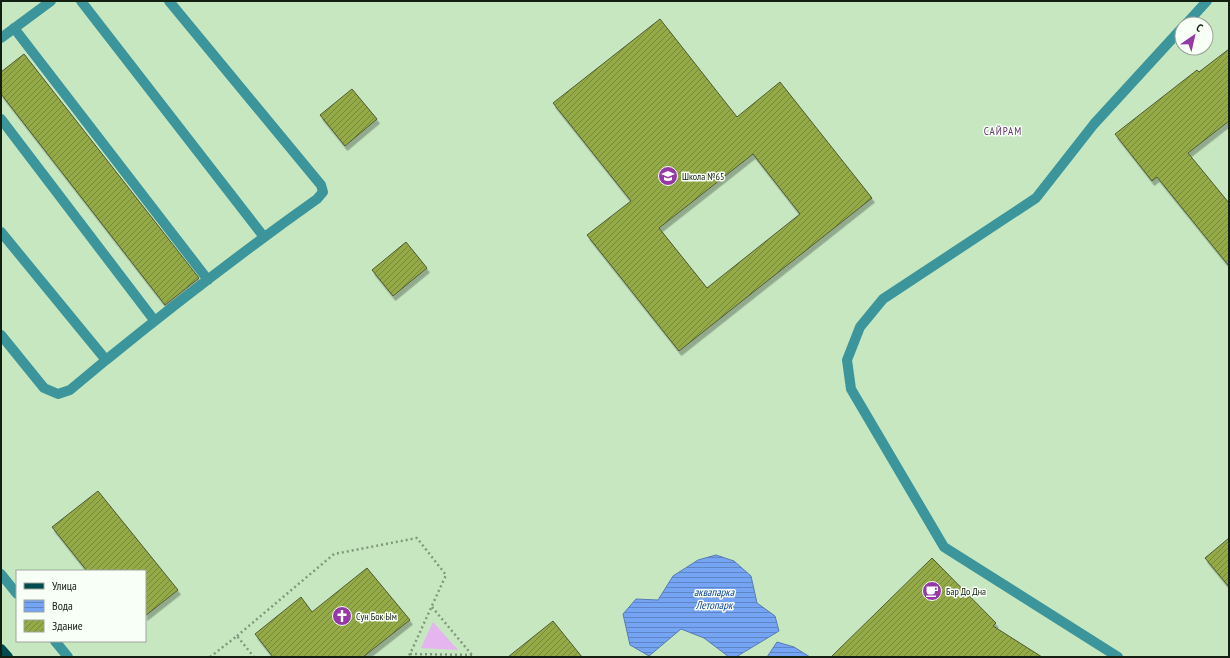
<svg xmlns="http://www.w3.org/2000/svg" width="1230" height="658" font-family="'PT Sans Narrow',sans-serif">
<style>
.grass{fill:#e5b5ef}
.water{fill:url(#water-rules);stroke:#587cb0}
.building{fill:url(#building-hatch);stroke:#505b33;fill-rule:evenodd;filter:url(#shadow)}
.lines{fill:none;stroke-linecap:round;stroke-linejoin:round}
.path{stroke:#80997c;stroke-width:2.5;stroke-dasharray:2 3;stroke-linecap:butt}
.minor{stroke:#3b959b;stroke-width:10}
.major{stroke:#004b4f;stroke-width:10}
.labels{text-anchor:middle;stroke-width:3;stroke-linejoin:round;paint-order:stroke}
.poi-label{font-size:10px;fill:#131f11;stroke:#f8fff7;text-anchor:start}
.neighbourhood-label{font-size:11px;letter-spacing:1px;fill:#65386d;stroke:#f8fff7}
.water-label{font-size:11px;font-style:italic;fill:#0d429d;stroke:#f8fff7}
</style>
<defs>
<pattern id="water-rules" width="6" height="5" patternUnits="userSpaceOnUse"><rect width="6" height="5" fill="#75a4f4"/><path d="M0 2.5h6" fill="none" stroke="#5f85c4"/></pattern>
<pattern id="building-hatch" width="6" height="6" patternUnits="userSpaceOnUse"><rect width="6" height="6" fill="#93aa47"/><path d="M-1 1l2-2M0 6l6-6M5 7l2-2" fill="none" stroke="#778a3a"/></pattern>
<filter id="shadow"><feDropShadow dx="2.5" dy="4.5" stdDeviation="0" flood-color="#0004"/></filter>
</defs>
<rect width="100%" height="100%" fill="#c6e7c0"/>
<path class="grass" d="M 433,622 L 458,650 L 421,648 Z"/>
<path class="water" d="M 716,555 L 734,561 L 751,576 L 757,603 L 775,616 L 779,631 L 736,657 L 729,657 L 704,638 L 681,629 L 649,656 L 630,645 L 623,614 L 636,599 L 658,600 L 673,576 L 698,560 Z
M 777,642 L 794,647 L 810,657 L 767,657 Z"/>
<path class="building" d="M 660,19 L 737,117 L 780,82 L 872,198 L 679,351 L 587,235 L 631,201 L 553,103 ZM 753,154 L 800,214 L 707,288 L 659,228 Z
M 1229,49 L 1229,121 L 1188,153 L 1229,203 L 1229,266 L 1157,177 L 1152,181 L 1115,134 L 1197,70 L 1199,72 Z
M 24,54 L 199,278 L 165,305 L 1,94 L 1,72 Z
M 352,89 L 377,119 L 345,146 L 320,115 Z
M 406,242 L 427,268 L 393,296 L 372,270 Z
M 98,491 L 178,590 L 145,616 L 145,571 L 87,571 L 52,527 Z
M 1229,538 L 1229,587 L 1205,558 Z
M 932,558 L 996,623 L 993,626 L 1042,657 L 831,657 Z
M 367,568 L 410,620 L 363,657 L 273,657 L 255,634 L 301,597 L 312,612 Z
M 553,621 L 582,657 L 508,657 Z"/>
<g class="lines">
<path class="path" d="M 432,607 L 472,655
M 237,636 L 334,554 L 417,538 L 446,575 L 410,654 L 407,657
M 410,654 L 473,655 L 474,657
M 210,657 L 237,636 L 254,657"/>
<path class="minor" d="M 81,1 L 264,237
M 1186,24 L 1207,1
M 14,28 L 208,280
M 1,38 L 51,1
M 1,119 L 154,320
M 1,232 L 106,360 L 70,390 L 58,394 L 44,388 L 1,335
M 106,360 C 175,304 245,250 317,199 L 323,192 L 321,185 L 169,1
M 1,574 L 17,594
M 55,641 L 68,657
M 1118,657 L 944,547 L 851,389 L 847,360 L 860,327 L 883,299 L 1036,198 L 1094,124 L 1182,28"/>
<path class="major" d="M 1,649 L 8,657"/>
</g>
<defs>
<g id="school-disc" transform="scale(1)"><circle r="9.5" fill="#9439a5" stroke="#f8fff7"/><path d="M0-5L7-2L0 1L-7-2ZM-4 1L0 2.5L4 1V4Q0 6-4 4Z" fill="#fff"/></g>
<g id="cafe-disc" transform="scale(1)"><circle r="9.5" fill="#9439a5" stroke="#f8fff7"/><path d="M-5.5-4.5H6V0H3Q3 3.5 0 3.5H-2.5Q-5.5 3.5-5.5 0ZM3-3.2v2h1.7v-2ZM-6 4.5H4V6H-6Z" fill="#fff"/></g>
<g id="church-disc" transform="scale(1)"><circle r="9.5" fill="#9439a5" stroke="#f8fff7"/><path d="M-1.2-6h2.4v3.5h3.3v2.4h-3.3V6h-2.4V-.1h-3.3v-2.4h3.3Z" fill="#fff"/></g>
</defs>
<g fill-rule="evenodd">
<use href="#school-disc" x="668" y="176"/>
<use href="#cafe-disc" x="932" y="591"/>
<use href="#church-disc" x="342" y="616"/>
</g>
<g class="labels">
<g class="poi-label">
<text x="682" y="180">Школа №65</text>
<text x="946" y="595">Бар До Дна</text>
<text x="356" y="620">Сун Бок Ым</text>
</g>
<g class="neighbourhood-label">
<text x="1003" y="135">САЙРАМ</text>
</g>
<g class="water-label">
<text x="714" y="596">аквапарка<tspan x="714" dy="13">Летопарк</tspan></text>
</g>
</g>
<rect width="1230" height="658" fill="none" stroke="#131f11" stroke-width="4"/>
<rect x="16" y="570" width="130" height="72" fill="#f8fff7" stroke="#9ca59b"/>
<rect x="24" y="583" width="20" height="6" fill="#004b4f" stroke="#9ca59b"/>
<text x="52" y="590" font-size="12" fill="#131f11">Улица</text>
<rect x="24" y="600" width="20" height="12" fill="url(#water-rules)" stroke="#9ca59b"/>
<text x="52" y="610" font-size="12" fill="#131f11">Вода</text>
<rect x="24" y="620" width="20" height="12" fill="url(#building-hatch)" stroke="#9ca59b"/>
<text x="52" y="630" font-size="12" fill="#131f11">Здание</text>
<g transform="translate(1194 36) rotate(34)"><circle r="19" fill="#f8fff7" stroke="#9ca59b"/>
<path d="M0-3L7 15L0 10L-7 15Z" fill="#9439a5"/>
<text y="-6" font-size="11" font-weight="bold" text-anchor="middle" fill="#131f11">С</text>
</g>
</svg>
